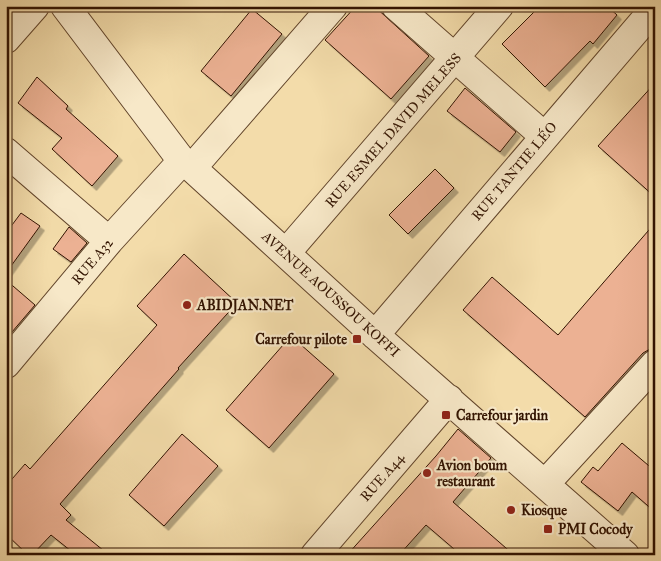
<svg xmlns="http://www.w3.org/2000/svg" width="661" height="561" font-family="'IM FELL Great Primer',serif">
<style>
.building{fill:#ecb193;stroke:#321301;filter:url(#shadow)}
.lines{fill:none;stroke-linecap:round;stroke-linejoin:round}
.minor-casing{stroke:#62452b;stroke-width:30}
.minor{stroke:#f7e8c8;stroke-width:28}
.poi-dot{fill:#8f2418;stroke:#f7e8c8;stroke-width:2}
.labels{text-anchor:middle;stroke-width:4.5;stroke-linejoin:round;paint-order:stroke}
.street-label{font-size:14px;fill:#321301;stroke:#f7e8c8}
.poi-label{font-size:14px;font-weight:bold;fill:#321301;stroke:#f7e8c8;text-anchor:start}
</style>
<defs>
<filter id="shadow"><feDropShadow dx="4.5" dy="4.5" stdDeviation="0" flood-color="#0004"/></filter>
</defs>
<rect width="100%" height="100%" fill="#f3dcaa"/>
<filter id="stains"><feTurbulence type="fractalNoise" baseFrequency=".004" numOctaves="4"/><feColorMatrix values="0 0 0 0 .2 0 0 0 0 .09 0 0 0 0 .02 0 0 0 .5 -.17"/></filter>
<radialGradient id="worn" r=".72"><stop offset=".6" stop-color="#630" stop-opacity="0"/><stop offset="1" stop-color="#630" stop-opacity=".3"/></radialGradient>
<path class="building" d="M 356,6 L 374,6 L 429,56 L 391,99 L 325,40 Z
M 540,6 L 607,6 L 617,15 L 593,44 L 590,41 L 545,87 L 502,44 Z
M 252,9 L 282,34 L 231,96 L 201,71 Z
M 37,77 L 68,106 L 66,109 L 118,156 L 92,186 L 52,149 L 62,138 L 18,103 Z
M 655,83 L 655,197 L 598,146 Z
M 465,88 L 516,132 L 500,152 L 447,111 Z
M 435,169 L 454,188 L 408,234 L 389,215 Z
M 21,213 L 40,226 L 6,273 L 6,233 Z
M 655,223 L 655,349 L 650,349 L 643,353 L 585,417 L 463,310 L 492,277 L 558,335 Z
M 69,227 L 87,243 L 71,262 L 53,249 Z
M 184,254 L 237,303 L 178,368 L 179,369 L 60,504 L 71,515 L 66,520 L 109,555 L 76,555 L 51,535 L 32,555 L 28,555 L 6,534 L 6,486 L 25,464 L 30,469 L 157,325 L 137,306 Z
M 6,280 L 35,305 L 6,339 Z
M 291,336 L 334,374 L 269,448 L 226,410 Z
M 458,429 L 491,458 L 453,502 L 514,555 L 461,555 L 426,525 L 399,555 L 347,555 L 436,456 Z
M 182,434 L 218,466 L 164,526 L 129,495 Z
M 622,443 L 655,471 L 655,512 L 632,492 L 618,511 L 581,482 L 593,467 L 598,471 Z"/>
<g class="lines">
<g class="minor-casing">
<path id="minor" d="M 65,6 L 182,161 L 192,168 L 375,335 L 625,555
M 396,6 L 544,136
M 6,39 L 35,6
M 6,152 L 109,241
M 192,168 L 333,6
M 286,253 L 499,6
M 375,335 L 655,8
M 6,364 L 109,241 L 182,161
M 545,484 L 655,364
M 315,555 L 449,399"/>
</g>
<use href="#minor" class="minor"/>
</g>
<g class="poi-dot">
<circle cx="187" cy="305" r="5"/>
<rect x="352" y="334" width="10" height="10" rx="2.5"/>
<rect x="441" y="410" width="10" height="10" rx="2.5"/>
<circle cx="427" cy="473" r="5"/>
<circle cx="511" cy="510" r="5"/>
<rect x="543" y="524" width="10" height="10" rx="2.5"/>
</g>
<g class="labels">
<g class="street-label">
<text transform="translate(393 130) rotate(-49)" y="5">RUE ESMEL DAVID MELESS</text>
<text transform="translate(514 171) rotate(-50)" y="5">RUE TANTIE LÉO</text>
<text transform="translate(92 261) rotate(-50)" y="5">RUE A32</text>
<text transform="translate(331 294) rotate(42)" y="5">AVENUE AOUSSOU KOFFI</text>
<text transform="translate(382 477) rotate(-49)" y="5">RUE A44</text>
</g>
<g class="poi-label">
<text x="197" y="310">ABIDJAN.NET</text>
<text x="347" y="344" text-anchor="end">Carrefour pilote</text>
<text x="456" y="420">Carrefour jardin</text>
<text x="437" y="470">Avion boum<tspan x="437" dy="16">restaurant</tspan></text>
<text x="521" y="515">Kiosque</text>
<text x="558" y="534">PMI Cocody</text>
</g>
</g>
<rect width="661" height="561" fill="none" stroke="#f3dcaa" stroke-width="25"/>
<rect x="8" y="8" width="646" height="546" fill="none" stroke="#321301" stroke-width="2.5"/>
<rect x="12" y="12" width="636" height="536" fill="none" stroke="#321301"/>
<rect width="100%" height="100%" filter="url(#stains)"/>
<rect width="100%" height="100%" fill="url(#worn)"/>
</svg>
